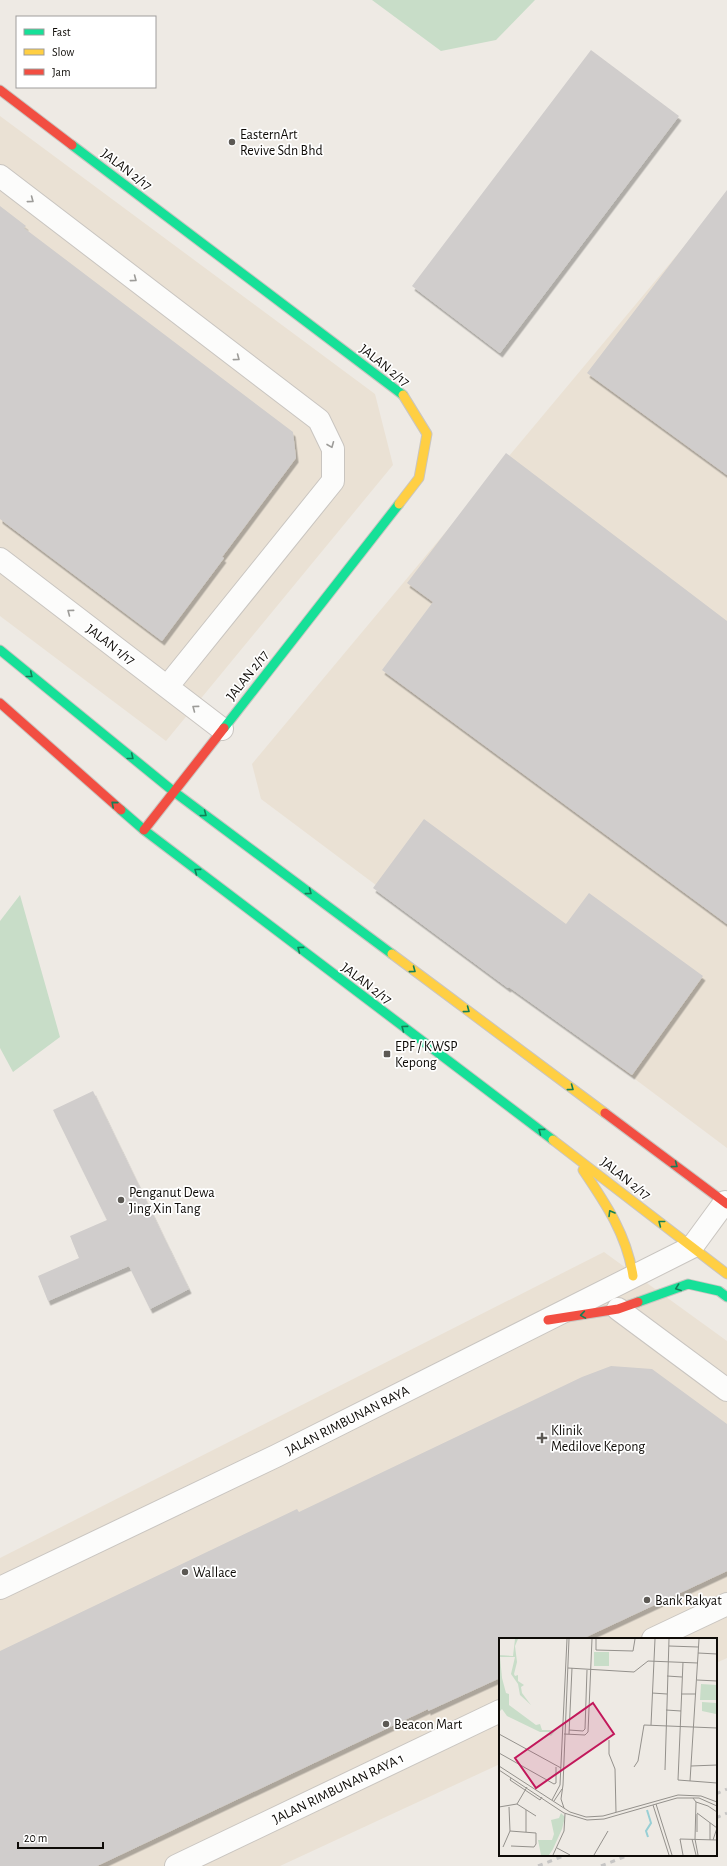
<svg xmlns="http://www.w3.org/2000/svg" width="727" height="1866" font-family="'Alegreya Sans',sans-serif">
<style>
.built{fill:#eae1d4}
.green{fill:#c8ddc8}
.building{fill:#d0cdcc;filter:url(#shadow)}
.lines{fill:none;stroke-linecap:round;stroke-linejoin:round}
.street-casing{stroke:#c9c5c0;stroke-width:24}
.fast-casing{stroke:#c9c5c0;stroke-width:11}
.slow-casing{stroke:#c9c5c0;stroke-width:11}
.jam-casing{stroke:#c9c5c0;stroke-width:11}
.street{stroke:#fcfcfb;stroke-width:22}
.fast{stroke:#16e098;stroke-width:9}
.slow{stroke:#ffcf43;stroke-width:9}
.jam{stroke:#f24e42;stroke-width:9}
.rail{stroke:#c6c5c4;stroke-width:3;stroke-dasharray:5 5;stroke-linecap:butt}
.oneway{stroke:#9d9c99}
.oneway2{stroke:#128057}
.poi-dot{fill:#5c5954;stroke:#fff;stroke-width:1.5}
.labels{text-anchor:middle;stroke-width:3.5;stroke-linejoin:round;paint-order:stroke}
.poi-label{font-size:14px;fill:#0e0b07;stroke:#fff;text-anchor:start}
.street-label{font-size:14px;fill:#0e0b07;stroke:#fff}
.inset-river{fill:none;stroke:#98cfd5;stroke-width:2}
.inset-road{fill:none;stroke:#94918c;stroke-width:1}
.view{fill:#c2185b;fill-opacity:0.15;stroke:#c2185b;stroke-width:2}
.inset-edge{fill:none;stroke:#0e0b07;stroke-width:2}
</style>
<defs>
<filter id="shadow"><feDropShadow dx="2.5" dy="4.5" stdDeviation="0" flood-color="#0004"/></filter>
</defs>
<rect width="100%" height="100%" fill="#eeeae4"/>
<path class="built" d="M 0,116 L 375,394 L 393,465 L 166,741 L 0,616 Z
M 727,195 L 727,1148 L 261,799 L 252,764 Z
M 604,1252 L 727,1341 L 727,1658 L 716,1663 L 716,1639 L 500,1639 L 500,1764 L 280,1866 L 0,1866 L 0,1558 Z"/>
<path class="green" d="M 372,0 L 535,0 L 496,40 L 441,51 Z
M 20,895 L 60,1037 L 13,1072 L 0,1048 L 0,921 Z"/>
<path class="building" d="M 591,50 L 679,116 L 500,353 L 412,286 Z
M 727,190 L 727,475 L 587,373 Z
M 0,206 L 26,226 L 24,228 L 293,432 L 296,458 L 222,557 L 224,558 L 162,641 L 0,519 Z
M 506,453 L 727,621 L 727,924 L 382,670 L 433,602 L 407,583 Z
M 424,819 L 566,924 L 589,893 L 703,976 L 632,1075 L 509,987 L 508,988 L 373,888 Z
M 93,1091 L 189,1289 L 150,1309 L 129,1266 L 48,1301 L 38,1276 L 79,1258 L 70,1236 L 107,1220 L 53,1110 Z
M 611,1366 L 652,1369 L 727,1424 L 727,1571 L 582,1639 L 500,1639 L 500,1678 L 428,1711 L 428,1709 L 97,1866 L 0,1866 L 0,1651 L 297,1509 L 299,1512 L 582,1377 Z"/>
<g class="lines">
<g class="street-casing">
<path id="street" d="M 0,176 L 319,420 L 333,449 L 333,481 L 167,687
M 0,559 L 222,729
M 618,1309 L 727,1390
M 0,1588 L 276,1456 L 692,1247 L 725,1202
M 653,1639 L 727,1604
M 176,1866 L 500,1711"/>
</g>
<g class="fast-casing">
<path id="fast" d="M 72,145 L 403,395
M 0,650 L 173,791 L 392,954
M 224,728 L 399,504
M 121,810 L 144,830 L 553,1140
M 638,1302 L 688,1284 L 719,1291 L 727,1297"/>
</g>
<g class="slow-casing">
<path id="slow" d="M 399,504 L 419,478 L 427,434 L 403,395
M 392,954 L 605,1113
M 553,1140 L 727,1274
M 583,1170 C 606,1204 627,1235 633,1276"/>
</g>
<g class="jam-casing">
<path id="jam" d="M 0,90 L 72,145
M 0,703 L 121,810
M 144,830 L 224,728
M 605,1113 L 727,1204
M 548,1320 L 618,1309 L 638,1302"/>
</g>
<use href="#street" class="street"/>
<use href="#fast" class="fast"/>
<use href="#slow" class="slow"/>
<use href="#jam" class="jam"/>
<path class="rail" d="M 716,1794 L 727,1789
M 716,1818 L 727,1813
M 538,1866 L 566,1855
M 601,1866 L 629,1855"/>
</g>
<defs><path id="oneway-chevron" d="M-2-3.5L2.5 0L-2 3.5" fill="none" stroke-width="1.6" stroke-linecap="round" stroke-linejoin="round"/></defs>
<g class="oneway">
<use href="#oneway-chevron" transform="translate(31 200) rotate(37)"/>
<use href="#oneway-chevron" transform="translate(134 279) rotate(37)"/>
<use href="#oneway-chevron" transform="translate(237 358) rotate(37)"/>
<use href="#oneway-chevron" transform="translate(331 445) rotate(68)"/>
<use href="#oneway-chevron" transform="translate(70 612) rotate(-143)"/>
<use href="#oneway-chevron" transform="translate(195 708) rotate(-143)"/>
</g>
<g class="oneway2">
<use href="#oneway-chevron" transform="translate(30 675) rotate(39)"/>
<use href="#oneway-chevron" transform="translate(131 757) rotate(39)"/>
<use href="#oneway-chevron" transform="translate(114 804) rotate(-139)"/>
<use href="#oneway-chevron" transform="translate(204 814) rotate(37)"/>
<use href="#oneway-chevron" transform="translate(197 871) rotate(-143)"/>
<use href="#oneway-chevron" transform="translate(309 892) rotate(37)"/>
<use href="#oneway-chevron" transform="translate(300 949) rotate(-143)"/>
<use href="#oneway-chevron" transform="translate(413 970) rotate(37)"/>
<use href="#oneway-chevron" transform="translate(467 1010) rotate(37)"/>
<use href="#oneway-chevron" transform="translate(404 1028) rotate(-143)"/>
<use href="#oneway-chevron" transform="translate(571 1088) rotate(37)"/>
<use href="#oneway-chevron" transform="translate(541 1131) rotate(-143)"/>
<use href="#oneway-chevron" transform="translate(675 1165) rotate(37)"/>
<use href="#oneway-chevron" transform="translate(611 1213) rotate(-121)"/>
<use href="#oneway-chevron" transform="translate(661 1223) rotate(-142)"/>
<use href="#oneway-chevron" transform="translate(678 1288) rotate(160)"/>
<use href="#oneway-chevron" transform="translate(583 1315) rotate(171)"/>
</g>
<g class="poi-dot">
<circle cx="232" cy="142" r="4"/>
<rect x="383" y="1050" width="8" height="8" rx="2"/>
<circle cx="121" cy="1200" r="4"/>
<path d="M540 1432h4v4h4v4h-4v4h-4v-4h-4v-4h4z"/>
<circle cx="185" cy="1572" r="4"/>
<circle cx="647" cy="1600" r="4"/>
<circle cx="386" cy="1724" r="4"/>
</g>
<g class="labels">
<g class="poi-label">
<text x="240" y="139">EasternArt<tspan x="240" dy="16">Revive Sdn Bhd</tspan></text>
<text x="395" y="1051">EPF / KWSP<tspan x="395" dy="16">Kepong</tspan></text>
<text x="129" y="1197">Penganut Dewa<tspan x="129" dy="16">Jing Xin Tang</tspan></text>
<text x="551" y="1435">Klinik<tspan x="551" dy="16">Medilove Kepong</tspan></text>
<text x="193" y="1577">Wallace</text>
<text x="655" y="1605">Bank Rakyat</text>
<text x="394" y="1729">Beacon Mart</text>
</g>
<g class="street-label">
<text transform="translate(127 169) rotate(37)" y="5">JALAN 2/17</text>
<text transform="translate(385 365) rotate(38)" y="5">JALAN 2/17</text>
<text transform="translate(111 644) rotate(37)" y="5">JALAN 1/17</text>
<text transform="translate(247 675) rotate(-52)" y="5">JALAN 2/17</text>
<text transform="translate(367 983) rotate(37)" y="5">JALAN 2/17</text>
<text transform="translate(626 1178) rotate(38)" y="5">JALAN 2/17</text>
<text transform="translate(347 1420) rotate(-27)" y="5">JALAN RIMBUNAN RAYA</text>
<text transform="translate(338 1788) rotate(-26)" y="5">JALAN RIMBUNAN RAYA 1</text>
</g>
</g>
<g transform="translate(499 1638)">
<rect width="218" height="218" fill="#eeeae4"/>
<path d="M 16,1 L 19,1 L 16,8 L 18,24 L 15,36 L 16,38 L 19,37 L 19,43 L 25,47 L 22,49 L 23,55 L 32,67 L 21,57 L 19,46 L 12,36 L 16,19 L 1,19 L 3,40 L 7,55 L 10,56 L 10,67 L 37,87 L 41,86 L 43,92 L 57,92 L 52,98 L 50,97 L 51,94 L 41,94 L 8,78 L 3,71 L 0,74 L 0,13 L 0,17 L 14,18 ZM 95,14 L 110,14 L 110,28 L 95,28 ZM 202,46 L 218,47 L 218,62 L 201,62 ZM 203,64 L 217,65 L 217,76 L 203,73 ZM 62,175 L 66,179 L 63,191 L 54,211 L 50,217 L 42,217 L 39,202 L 53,202 L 55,196 L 52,182 L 60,180 Z" fill="#c8ddc8"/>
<path class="inset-river" d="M 148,172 L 152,185 L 147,193 L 149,199"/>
<path class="inset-road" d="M 97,1 L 97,12 L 134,13 L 136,1M 170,8 L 199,9M 199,15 L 218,16M 184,24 L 179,142 L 218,145M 69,30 L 135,34 L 149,23 L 199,25M 168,38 L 183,39M 198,42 L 218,43M 153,55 L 168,56M 182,56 L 197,56M 167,72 L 182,73M 152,87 L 156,1M 70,92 L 84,93 L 86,91 L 88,32M 0,96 L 62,130M 65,96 L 86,97 L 89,94 L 93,1M 70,96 L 73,30M 110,102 L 110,116 L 116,131 L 117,174M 0,115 L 55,146 L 57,145 L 57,129M 0,128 L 71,174 L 87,179 L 104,178 L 179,157 L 202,158 L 218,164M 192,128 L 218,127M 135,129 L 139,123 L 145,87 L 218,90M 0,132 L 65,175 L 88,182 L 105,181 L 178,160 L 200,160 L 218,168M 166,132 L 170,1M 12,140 L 11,142 L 41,162 L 43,159M 191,143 L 200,1M 64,147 L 70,1M 64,147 L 62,161 L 65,170M 194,160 L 197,164 L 196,201 L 199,217M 53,162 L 61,147 L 68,1M 55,163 L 63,151M 197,164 L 209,168 L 218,174M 18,166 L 37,178M 157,166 L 173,217M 154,167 L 170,217M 0,169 L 18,166 L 28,149M 198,175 L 218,190M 11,193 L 37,195 L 37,206 L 35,209 L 12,208M 27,194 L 27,172M 198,194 L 198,176M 193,201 L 197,217M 211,202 L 211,185M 214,202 L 218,190M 4,209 L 11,193 L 10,169M 58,210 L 71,217M 54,217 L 65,193 L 66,176M 95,217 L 109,193M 184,217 L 181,201 L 218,202"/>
<path class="view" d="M 94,65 L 115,96 L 37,150 L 16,120 Z"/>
<rect width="218" height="218" class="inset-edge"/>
</g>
<rect x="16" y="16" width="140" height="72" fill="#ffffff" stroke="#9f9d9c"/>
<rect x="24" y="29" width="20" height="6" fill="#16e098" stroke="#9f9d9c"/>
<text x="52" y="36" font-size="12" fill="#0e0b07">Fast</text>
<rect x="24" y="49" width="20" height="6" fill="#ffcf43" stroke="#9f9d9c"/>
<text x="52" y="56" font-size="12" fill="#0e0b07">Slow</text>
<rect x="24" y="69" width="20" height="6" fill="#f24e42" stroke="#9f9d9c"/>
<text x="52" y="76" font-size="12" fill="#0e0b07">Jam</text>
<path d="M18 1842v6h85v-6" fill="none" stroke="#0e0b07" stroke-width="2"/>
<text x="24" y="1842" font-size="12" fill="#0e0b07" stroke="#ffffff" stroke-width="3" paint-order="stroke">20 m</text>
</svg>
